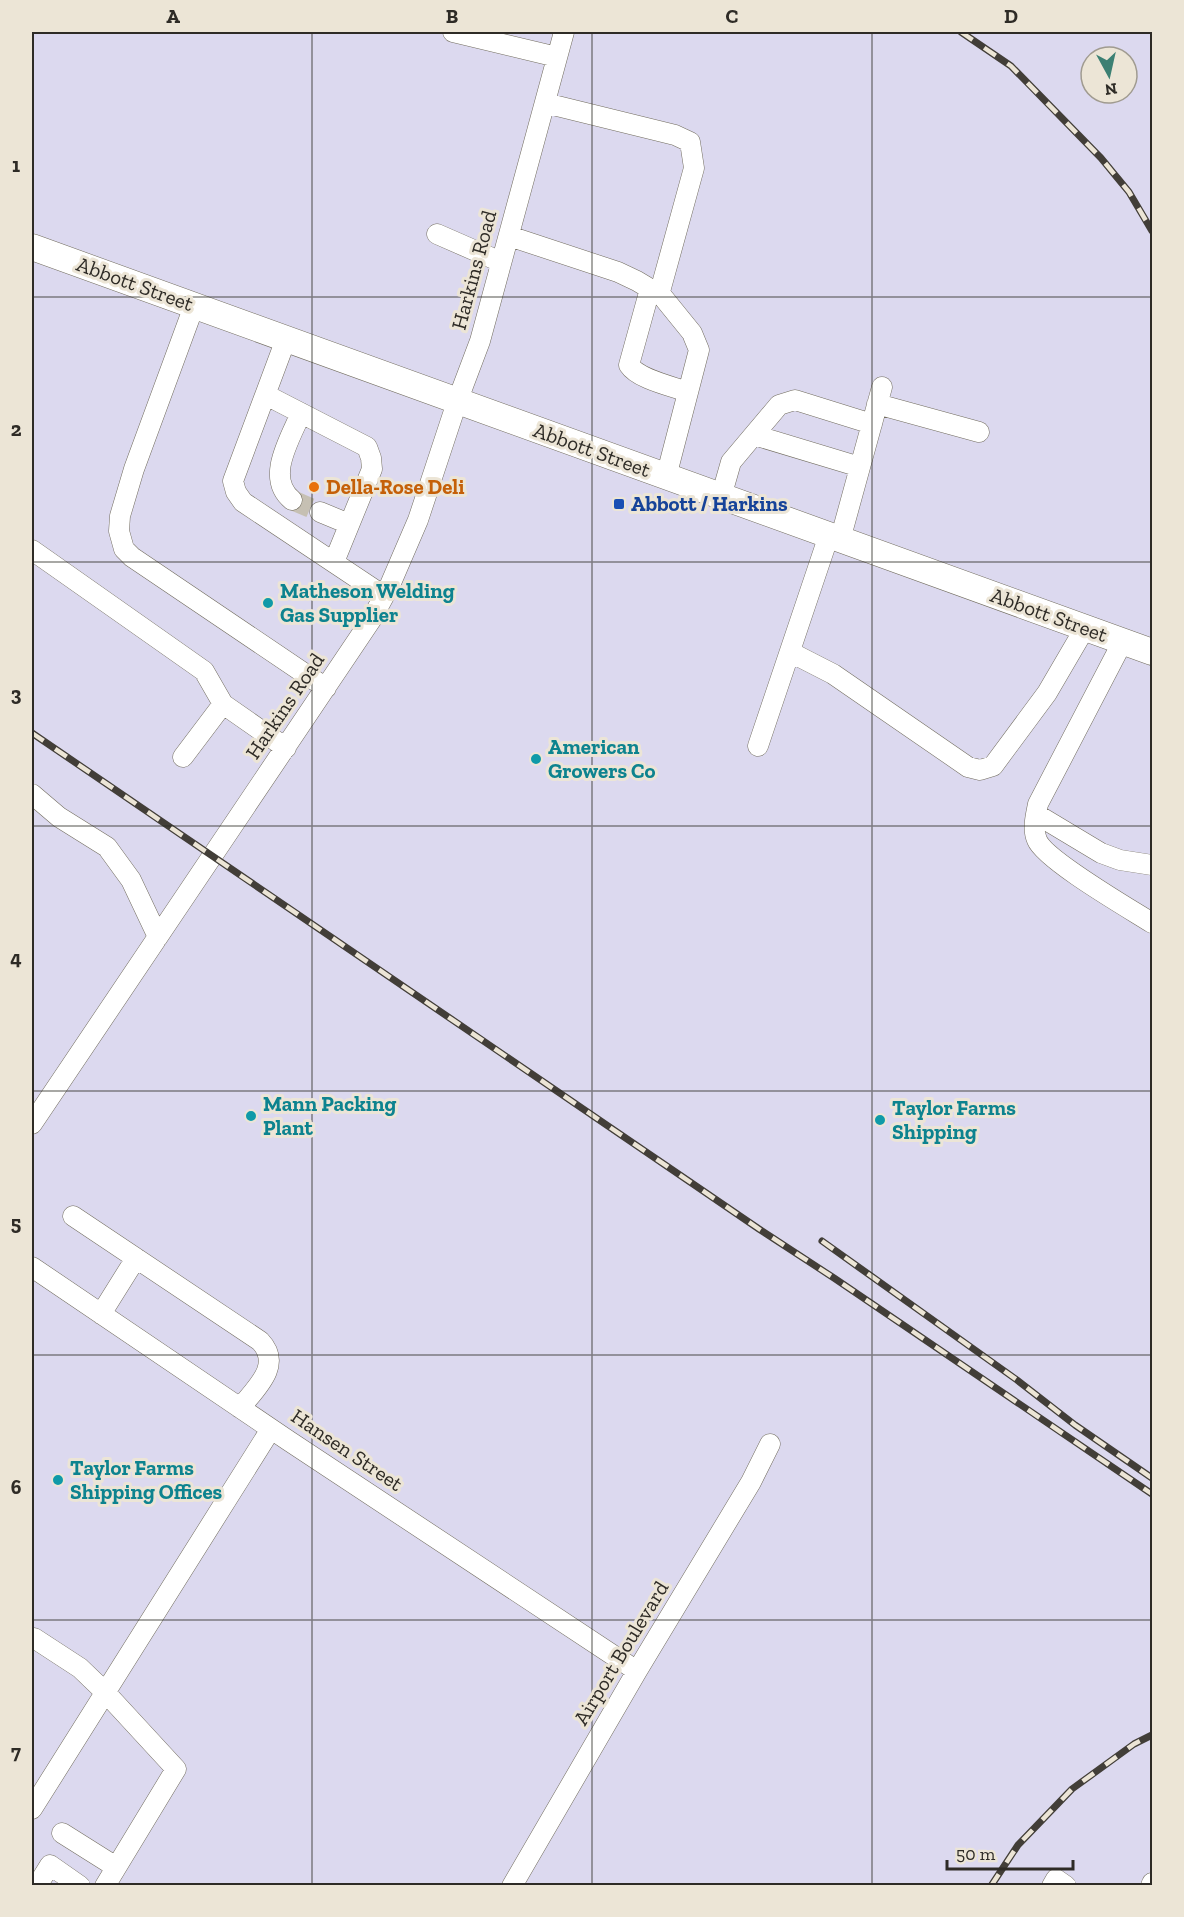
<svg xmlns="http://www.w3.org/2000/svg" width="1184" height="1917" font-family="'Zilla Slab',serif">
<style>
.industrial{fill:#dcd9ef;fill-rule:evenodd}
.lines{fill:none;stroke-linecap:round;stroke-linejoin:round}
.minor-tunnel{stroke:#c6c0b3;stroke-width:20;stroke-dasharray:20 10;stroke-linecap:butt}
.minor-casing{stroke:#726d5f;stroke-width:21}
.major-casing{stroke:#726d5f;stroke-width:27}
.minor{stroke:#fff;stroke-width:20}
.major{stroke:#fff;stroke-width:26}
.rail-casing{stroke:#423e38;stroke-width:7}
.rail{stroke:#ece5d6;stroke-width:4.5;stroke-dasharray:14;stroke-linecap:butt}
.grid{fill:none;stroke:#2e2b26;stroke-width:1.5;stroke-opacity:0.55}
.food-dot{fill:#e8710a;stroke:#ece5d6;stroke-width:2}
.transit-dot{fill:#1a4fb4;stroke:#ece5d6;stroke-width:2}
.culture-dot{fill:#0f9aa8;stroke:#ece5d6;stroke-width:2}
.labels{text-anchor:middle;stroke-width:6;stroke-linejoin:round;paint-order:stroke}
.street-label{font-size:21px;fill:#2e2b26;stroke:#ece5d6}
.food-label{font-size:21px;font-weight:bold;fill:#c56008;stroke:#ece5d6;text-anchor:start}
.transit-label{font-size:21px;font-weight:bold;fill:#164399;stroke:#ece5d6;text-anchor:start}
.culture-label{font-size:21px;font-weight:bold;fill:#0d838f;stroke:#ece5d6;text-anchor:start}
.neatline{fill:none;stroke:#2e2b26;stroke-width:2}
.grid-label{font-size:20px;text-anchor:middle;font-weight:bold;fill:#2e2b26}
</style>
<rect width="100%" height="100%" fill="#ece5d6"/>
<path class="industrial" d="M 32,32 L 1152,32 L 1152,1885 L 32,1885 ZM 1091,57 L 1127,57 L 1127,93 L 1091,93 Z"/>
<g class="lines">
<path class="minor-tunnel" d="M 292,500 L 320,512"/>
<g class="minor-casing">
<path id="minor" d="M 453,32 L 557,57
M 545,103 L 675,135 L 690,142 L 694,168 L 659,295
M 437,234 L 501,262
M 509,236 L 618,272 L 637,281 L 662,296 L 692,333 L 699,350 L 666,477
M 650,289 L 629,365 C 638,379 671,386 688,392
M 194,306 L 134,469 L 120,516 L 119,531 L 124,549 L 132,557 L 326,688
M 286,339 L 233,481 L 236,492 L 243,502 L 384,596
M 266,395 L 367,447 L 371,458 L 372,469 L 334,562
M 877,404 L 979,432
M 754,435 L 860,467
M 721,497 L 731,462 L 779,405 L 795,400 L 872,424
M 292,500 C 265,478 290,439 301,413
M 320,512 L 349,524
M 840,540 L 882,387
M 32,550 L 204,671 L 223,704
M 1123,641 L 1038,804 C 1036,815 1032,828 1037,840 C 1045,860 1130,909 1152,923
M 790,652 L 833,674 L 968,767 L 980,770 L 993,766 L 1047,693 L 1085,628
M 758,746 L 829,535
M 183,757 L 223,704 L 286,748
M 32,794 L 59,817 L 107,847 L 131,880 L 158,937
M 1036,814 L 1101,853 L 1120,860 L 1152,865
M 32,1124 L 371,620 L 390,585 L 418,520 L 457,402 L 480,341 L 564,32
M 73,1216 L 260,1341 C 283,1365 256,1388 240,1408
M 32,1267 L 289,1441 L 637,1671
M 101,1314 L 136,1258
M 34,1638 L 80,1668 L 105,1692 L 176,1769 L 105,1886
M 32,1809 L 271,1429
M 62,1833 L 116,1867
M 37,1886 L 50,1865 L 80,1886
M 512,1886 L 637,1671 L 751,1482 L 770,1444
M 1052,1886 L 1056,1879 L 1066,1886
M 1151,1886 L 1152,1883"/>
</g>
<g class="major-casing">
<path id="major" d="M 32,247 L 1152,652"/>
</g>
<use href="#minor" class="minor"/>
<use href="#major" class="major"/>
<g class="rail-casing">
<path id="rail" d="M 961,32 L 1011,66 L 1101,158 L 1129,192 L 1152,231
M 32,733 L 759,1229 L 834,1278 L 1152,1494
M 822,1241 L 1017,1380 L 1075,1425 L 1152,1478
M 991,1886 L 1018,1845 L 1072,1789 L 1134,1744 L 1152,1735"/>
</g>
<use href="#rail" class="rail"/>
</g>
<path class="grid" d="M 312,32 L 312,1886M 592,32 L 592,1886M 872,32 L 872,1886M 32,297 L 1152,297M 32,562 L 1152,562M 32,826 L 1152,826M 32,1091 L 1152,1091M 32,1355 L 1152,1355M 32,1620 L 1152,1620"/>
<circle class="food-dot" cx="314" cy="487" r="6"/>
<rect class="transit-dot" x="613" y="498" width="12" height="12" rx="3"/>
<g class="culture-dot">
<circle cx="268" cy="603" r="6"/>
<circle cx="536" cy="759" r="6"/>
<circle cx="251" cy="1116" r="6"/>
<circle cx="880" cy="1120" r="6"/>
<circle cx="58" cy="1480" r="6"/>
</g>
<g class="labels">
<g class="street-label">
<text transform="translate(474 270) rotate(-75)" y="7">Harkins Road</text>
<text transform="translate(135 284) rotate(20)" y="7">Abbott Street</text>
<text transform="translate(592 450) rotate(20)" y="7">Abbott Street</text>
<text transform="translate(1049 615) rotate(20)" y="7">Abbott Street</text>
<text transform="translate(285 706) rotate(-56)" y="7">Harkins Road</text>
<text transform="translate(347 1450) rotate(34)" y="7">Hansen Street</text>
<text transform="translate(621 1653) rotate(-59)" y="7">Airport Boulevard</text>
</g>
<g class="food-label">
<text x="326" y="494">Della-Rose Deli</text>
</g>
<g class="transit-label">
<text x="631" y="511">Abbott / Harkins</text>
</g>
<g class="culture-label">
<text x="280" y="598">Matheson Welding<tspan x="280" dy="24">Gas Supplier</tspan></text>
<text x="548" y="754">American<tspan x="548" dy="24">Growers Co</tspan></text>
<text x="263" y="1111">Mann Packing<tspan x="263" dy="24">Plant</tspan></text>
<text x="892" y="1115">Taylor Farms<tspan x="892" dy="24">Shipping</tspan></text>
<text x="70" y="1475">Taylor Farms<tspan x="70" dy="24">Shipping Offices</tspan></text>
</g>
</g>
<rect width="1184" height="1917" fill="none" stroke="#ece5d6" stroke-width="66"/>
<g transform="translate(1109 75) rotate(172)"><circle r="28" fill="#ece5d6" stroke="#a09b90" stroke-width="1.5"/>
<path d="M0-4.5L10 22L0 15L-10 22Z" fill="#3c8073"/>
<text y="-9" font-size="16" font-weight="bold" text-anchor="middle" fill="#2e2b26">N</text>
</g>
<path d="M947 1860v9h126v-9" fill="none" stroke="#2e2b26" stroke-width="3"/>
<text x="956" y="1860" font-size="18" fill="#2e2b26" stroke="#ece5d6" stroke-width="4.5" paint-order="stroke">50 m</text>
<rect x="33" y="33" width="1118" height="1851" class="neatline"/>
<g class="grid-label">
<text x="173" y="23">A</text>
<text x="452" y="23">B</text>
<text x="732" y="23">C</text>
<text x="1011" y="23">D</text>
<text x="16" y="172">1</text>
<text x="16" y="436">2</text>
<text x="16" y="701">3</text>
<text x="16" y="965">4</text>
<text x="16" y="1230">5</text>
<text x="16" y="1494">6</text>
<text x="16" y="1759">7</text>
</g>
</svg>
